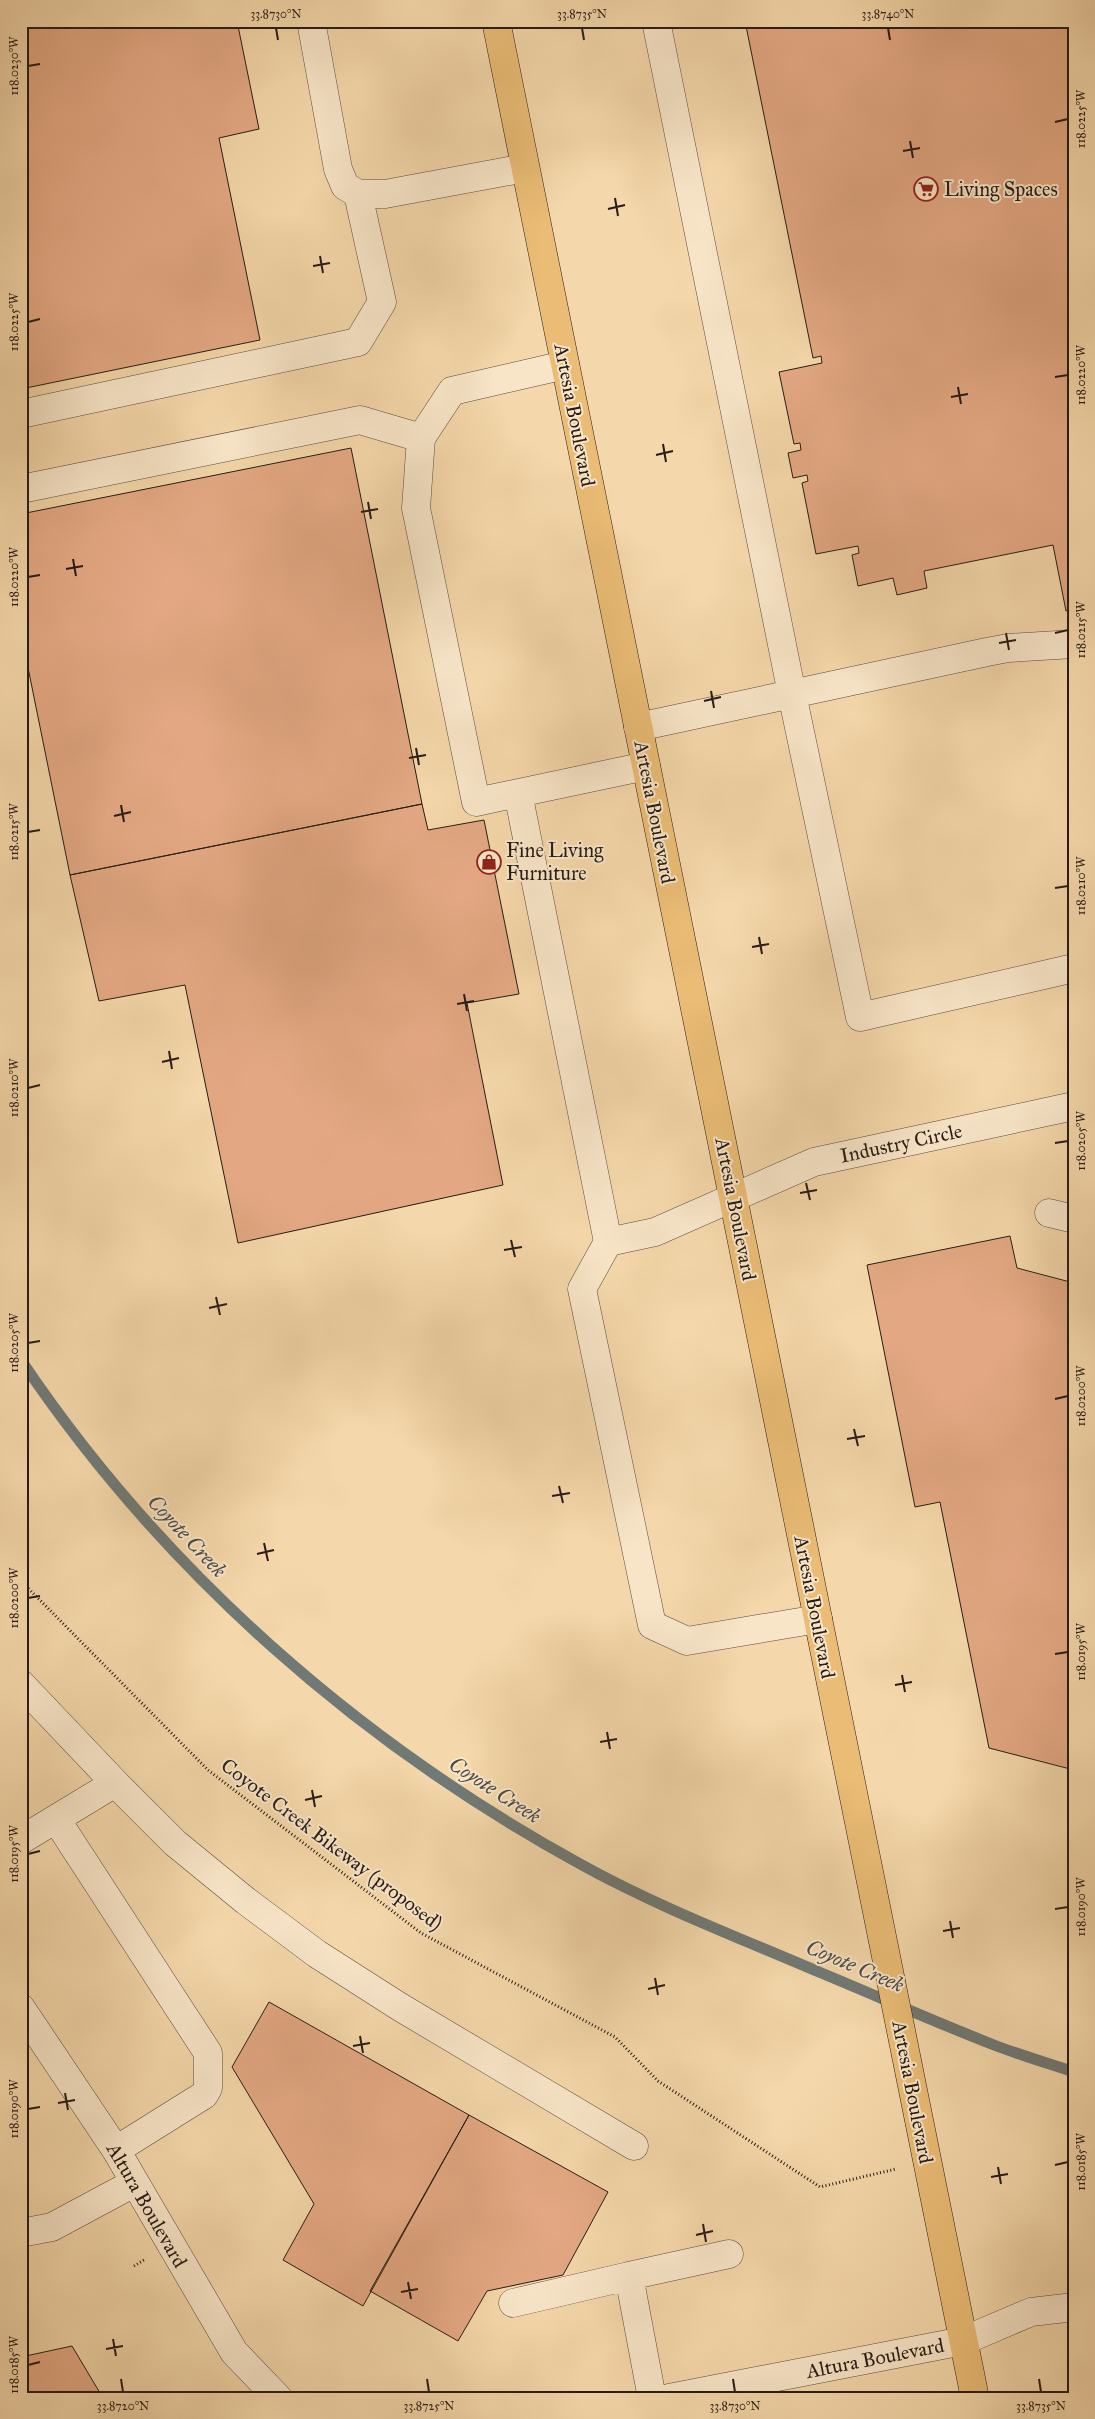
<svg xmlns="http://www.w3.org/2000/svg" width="1095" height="2419" font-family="'IM FELL Great Primer',serif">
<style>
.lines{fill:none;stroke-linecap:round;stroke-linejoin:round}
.stream{stroke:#707975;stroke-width:11}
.building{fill:#e3a883;stroke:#271c16}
.minor-casing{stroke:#5a4b3b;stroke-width:29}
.major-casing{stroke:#271c16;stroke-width:29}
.path{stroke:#271c16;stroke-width:3;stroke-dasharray:1 2.5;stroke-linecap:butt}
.minor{stroke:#f8e5c8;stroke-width:28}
.major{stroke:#eabc75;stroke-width:28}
.ticks{fill:none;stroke:#271c16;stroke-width:2}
.labels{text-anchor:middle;stroke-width:4;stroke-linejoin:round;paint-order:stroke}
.poi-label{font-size:20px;fill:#271c16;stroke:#f8e5c8;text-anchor:start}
.street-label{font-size:20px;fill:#271c16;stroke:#f8e5c8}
.water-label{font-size:21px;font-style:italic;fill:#4c4a45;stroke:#f8e5c8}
.neatline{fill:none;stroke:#271c16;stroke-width:2}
.ticks-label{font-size:12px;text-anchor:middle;fill:#271c16}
</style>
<rect width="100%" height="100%" fill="#f4d7aa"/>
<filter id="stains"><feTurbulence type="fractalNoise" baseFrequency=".004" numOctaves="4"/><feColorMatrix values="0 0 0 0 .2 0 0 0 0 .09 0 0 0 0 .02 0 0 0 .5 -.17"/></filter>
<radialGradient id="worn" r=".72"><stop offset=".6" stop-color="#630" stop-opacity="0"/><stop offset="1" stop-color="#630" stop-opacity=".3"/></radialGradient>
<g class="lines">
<path class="stream" d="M 21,1360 C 163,1571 359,1743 582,1865 C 658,1907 740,1938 819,1972 C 877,1996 935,2022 994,2045 C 1020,2055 1047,2063 1074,2072"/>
</g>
<path class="building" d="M 21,21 L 237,21 L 259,129 L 219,138 L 260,340 L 21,389 Z
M 745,21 L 1074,21 L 1074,609 L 1066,611 L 1053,545 L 924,571 L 927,588 L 897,595 L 893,578 L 858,586 L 852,555 L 859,553 L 858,546 L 816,554 L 802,483 L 808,481 L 807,475 L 793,478 L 788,453 L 801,450 L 800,443 L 794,444 L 779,372 L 822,363 L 821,356 L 813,358 Z
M 351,448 L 422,804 L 70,875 L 21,633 L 21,514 Z
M 422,804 L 428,830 L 484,820 L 519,994 L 467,1003 L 503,1185 L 238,1243 L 185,985 L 99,1001 L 70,875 Z
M 1010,1236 L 1017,1268 L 1074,1283 L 1074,1770 L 989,1748 L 940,1502 L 915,1507 L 867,1265 Z
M 269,2002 L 469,2115 L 363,2306 L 283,2260 L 314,2204 L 232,2067 Z
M 469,2115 L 608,2192 L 563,2275 L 487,2291 L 458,2341 L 370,2291 Z
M 72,2346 L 103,2398 L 21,2398 L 21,2357 Z"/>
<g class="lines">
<g class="minor-casing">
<path id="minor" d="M 311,21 L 338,169 L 345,186 L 358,194 L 385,194 L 525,168
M 565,365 L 452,391 L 421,438 L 416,508 L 476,802 L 646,766
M 21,414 L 358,342 L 382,302 L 358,194
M 21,489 L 360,420 L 421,438
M 1074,644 L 1008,648 L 987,652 L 792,694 L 860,1017 L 1074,968
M 638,727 L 792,694 L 656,21
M 518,793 L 608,1242 L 582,1289 L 652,1625 L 687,1641 L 818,1619
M 1049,1213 L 1074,1219
M 608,1242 L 655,1232 L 814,1162 L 1074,1106
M 21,1684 L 115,1783
M 56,1819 L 208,2053 L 208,2088 L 204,2095 L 116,2150
M 21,1840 L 115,1783 L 175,1843 L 246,1901 L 317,1954 L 400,2007 L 634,2146
M 21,2008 L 116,2150 L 234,2352 L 278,2398
M 21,2233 L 52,2227 L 134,2183
M 513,2303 L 629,2276
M 652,2398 L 629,2276 L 729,2254
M 669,2398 L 963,2341 L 1031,2312 L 1074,2307"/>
</g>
<g class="major-casing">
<path id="major" d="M 496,21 L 975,2398"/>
</g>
<path class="path" d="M 21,1581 L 208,1770 L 421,1933 L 615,2037 L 658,2081 L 820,2187 L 896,2169
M 134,2266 L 144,2260"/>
<use href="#minor" class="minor"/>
<use href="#major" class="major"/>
</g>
<path class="ticks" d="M 276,28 L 278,40M 582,28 L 584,40M 888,28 L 890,40M 28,66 L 40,64M 1055,122 L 1068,119M 910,141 L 913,158M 903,151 L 920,148M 615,198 L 618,216M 608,209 L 625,205M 320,256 L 323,273M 313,266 L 330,263M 28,322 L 40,319M 1055,377 L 1068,375M 958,387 L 961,404M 951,397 L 968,394M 663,444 L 666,462M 656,455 L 673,451M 368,502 L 371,519M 361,512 L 378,509M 73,559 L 76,576M 66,569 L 83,566M 28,577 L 40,575M 1006,633 L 1009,650M 1055,633 L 1068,630M 999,643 L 1016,640M 711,691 L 714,708M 704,701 L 721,697M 416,748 L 419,765M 409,758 L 426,755M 121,805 L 124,822M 114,816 L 131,812M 28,832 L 40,830M 1055,888 L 1068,886M 759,937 L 762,954M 752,947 L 769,944M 464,994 L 467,1011M 457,1004 L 474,1001M 169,1051 L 172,1069M 162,1062 L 179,1058M 28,1088 L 40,1085M 1055,1143 L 1068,1141M 806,1183 L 810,1200M 800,1193 L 817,1190M 511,1240 L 515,1257M 504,1250 L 522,1247M 216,1297 L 220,1315M 209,1308 L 227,1304M 28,1343 L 40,1341M 1055,1399 L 1068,1396M 854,1429 L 858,1446M 847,1439 L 865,1436M 559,1486 L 563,1503M 552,1496 L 570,1493M 264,1543 L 268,1561M 257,1554 L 274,1550M 28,1598 L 40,1596M 1055,1654 L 1068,1652M 902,1675 L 905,1692M 895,1685 L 912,1682M 607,1732 L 610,1749M 600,1742 L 617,1739M 312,1790 L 315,1807M 305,1800 L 322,1796M 28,1854 L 40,1851M 1055,1909 L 1068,1907M 950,1921 L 953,1938M 943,1931 L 960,1928M 655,1978 L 658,1995M 648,1989 L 665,1985M 360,2036 L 363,2053M 353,2046 L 370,2043M 65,2093 L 68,2110M 58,2103 L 75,2100M 28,2109 L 40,2107M 1055,2165 L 1068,2162M 998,2167 L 1001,2184M 991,2177 L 1008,2174M 703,2224 L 706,2242M 696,2235 L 713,2231M 408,2282 L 411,2299M 401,2292 L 418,2289M 113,2339 L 116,2356M 106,2349 L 123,2346M 28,2365 L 40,2362M 121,2379 L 123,2392M 427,2379 L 429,2392M 733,2379 L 735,2392M 1039,2379 L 1041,2392"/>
<defs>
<g id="supermarket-ring" transform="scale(1.25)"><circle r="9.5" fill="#f8e5c8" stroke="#8f2418" stroke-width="1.5"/><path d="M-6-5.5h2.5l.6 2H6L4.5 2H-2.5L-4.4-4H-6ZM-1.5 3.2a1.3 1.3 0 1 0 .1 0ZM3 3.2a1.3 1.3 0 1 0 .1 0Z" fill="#8f2418"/></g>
<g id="shop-ring" transform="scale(1.25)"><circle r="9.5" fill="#f8e5c8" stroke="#8f2418" stroke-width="1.5"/><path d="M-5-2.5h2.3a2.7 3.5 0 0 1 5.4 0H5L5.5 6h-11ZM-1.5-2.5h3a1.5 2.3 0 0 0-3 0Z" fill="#8f2418"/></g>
</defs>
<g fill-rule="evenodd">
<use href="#supermarket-ring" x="926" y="189"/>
<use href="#shop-ring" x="489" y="862"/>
</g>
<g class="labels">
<g class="poi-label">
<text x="944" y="196">Living Spaces</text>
<text x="506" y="857">Fine Living<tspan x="506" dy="23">Furniture</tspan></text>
</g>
<g class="street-label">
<text transform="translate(575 415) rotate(79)" y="7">Artesia Boulevard</text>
<text transform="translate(655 812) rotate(79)" y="7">Artesia Boulevard</text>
<text transform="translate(901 1143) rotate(-12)" y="7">Industry Circle</text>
<text transform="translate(736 1209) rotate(79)" y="7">Artesia Boulevard</text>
<text transform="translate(815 1607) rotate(79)" y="7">Artesia Boulevard</text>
<text transform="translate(332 1844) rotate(37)" y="7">Coyote Creek Bikeway (proposed)</text>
<text transform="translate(913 2092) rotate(79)" y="7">Artesia Boulevard</text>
<text transform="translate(147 2205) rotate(60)" y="7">Altura Boulevard</text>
<text transform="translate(875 2358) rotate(-11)" y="7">Altura Boulevard</text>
</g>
<g class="water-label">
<text transform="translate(187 1536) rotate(47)" y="7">Coyote Creek</text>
<text transform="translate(495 1790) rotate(33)" y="7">Coyote Creek</text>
<text transform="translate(855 1966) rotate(23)" y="7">Coyote Creek</text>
</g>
</g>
<rect width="1095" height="2419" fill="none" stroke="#f4d7aa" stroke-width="55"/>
<rect x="28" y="28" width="1040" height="2364" class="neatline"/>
<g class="ticks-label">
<text x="276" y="18">33.8730°N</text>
<text x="582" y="18">33.8735°N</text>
<text x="888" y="18">33.8740°N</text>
<text transform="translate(14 66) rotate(-90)" y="4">118.0230°W</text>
<text transform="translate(1081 119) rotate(-90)" y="4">118.0225°W</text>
<text transform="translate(14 322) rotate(-90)" y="4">118.0225°W</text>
<text transform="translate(1081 375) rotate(-90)" y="4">118.0220°W</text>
<text transform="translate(14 577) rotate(-90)" y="4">118.0220°W</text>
<text transform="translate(1081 630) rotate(-90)" y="4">118.0215°W</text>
<text transform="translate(14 832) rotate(-90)" y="4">118.0215°W</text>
<text transform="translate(1081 886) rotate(-90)" y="4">118.0210°W</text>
<text transform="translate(14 1088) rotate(-90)" y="4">118.0210°W</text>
<text transform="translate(1081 1141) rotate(-90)" y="4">118.0205°W</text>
<text transform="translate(14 1343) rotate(-90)" y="4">118.0205°W</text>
<text transform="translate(1081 1396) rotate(-90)" y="4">118.0200°W</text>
<text transform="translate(14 1598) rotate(-90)" y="4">118.0200°W</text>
<text transform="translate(1081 1652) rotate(-90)" y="4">118.0195°W</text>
<text transform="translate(14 1854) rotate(-90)" y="4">118.0195°W</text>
<text transform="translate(1081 1907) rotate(-90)" y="4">118.0190°W</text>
<text transform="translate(14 2109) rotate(-90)" y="4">118.0190°W</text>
<text transform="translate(1081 2162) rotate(-90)" y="4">118.0185°W</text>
<text transform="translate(14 2365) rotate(-90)" y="4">118.0185°W</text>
<text x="123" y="2410">33.8720°N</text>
<text x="429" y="2410">33.8725°N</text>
<text x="735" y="2410">33.8730°N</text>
<text x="1041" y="2410">33.8735°N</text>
</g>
<rect width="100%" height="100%" filter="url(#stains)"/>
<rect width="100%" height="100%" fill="url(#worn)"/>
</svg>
